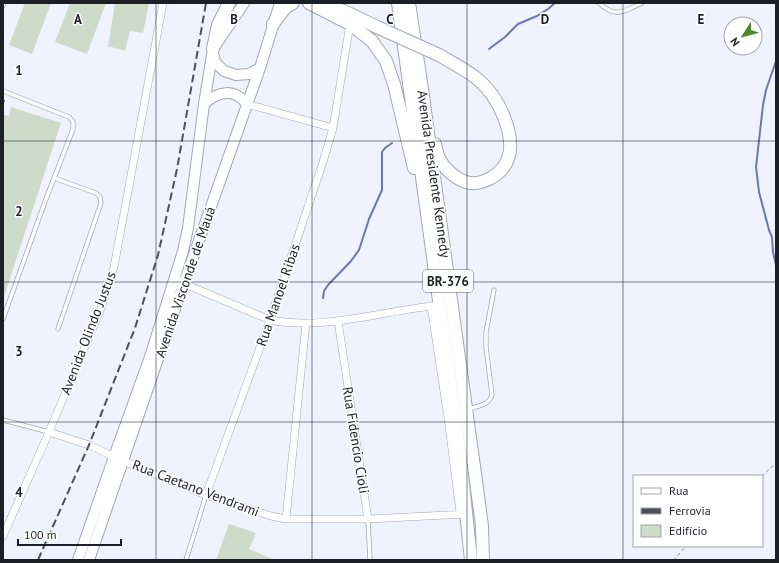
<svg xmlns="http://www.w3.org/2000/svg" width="779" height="563" font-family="'PT Sans',sans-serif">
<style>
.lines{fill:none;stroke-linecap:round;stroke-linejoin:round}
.stream{stroke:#6c78b4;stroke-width:2}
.building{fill:#cfdbc9}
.lane-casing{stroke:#a1a6b8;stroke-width:5}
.street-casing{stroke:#a1a6b8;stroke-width:8}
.primary-casing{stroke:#a1a6b8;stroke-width:12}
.highway-casing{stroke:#a1a6b8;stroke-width:14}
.path{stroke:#7f828b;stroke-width:1;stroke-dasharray:3 3;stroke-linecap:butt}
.lane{stroke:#fff;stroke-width:3.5}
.street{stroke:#fff;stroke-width:7}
.primary{stroke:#fff;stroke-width:10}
.highway{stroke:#fff;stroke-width:12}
.rail{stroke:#4f5159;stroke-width:2;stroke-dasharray:8 4;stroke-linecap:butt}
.highway-bridge-casing{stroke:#a1a6b8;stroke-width:14;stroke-linecap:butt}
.highway-bridge{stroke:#fff;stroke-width:12}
.grid{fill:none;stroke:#1c1e25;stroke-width:1;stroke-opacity:0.55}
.labels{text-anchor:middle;stroke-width:3;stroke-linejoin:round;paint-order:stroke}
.shield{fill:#fff;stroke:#606266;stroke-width:1}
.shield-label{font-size:13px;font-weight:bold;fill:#1c1e25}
.street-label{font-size:14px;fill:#1c1e25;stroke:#fff}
.grid-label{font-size:13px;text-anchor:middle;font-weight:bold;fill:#1c1e25;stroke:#fff;stroke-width:3;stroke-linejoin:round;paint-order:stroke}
</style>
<rect width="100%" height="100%" fill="#f0f3fe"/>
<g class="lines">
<path class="stream" d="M 489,49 L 505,37 L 518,24 L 537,16 L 548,9 L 555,3
M 776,61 L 766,90 L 763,105 L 756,167 L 759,192 L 769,230 L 772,237 L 773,252 L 776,265
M 323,298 L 324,291 L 328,285 L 351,261 L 359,250 L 369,219 L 382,190 L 382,152 L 385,148 L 392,143"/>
</g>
<path class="building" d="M 25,3 L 51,3 L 32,54 L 9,45 Z
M 70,3 L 106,3 L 87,54 L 55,42 Z
M 115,3 L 132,4 L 132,3 L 149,3 L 143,33 L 130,31 L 125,51 L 108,46 Z
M 11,107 L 61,123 L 3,300 L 3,114 L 9,116 Z
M 229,524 L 256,533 L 249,549 L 275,560 L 216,560 Z"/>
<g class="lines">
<g class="lane-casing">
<path id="lane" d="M 599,3 C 616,19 624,11 642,3
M 3,6 L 4,3
M 3,91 L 69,117 L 73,122 L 73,129 L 46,199 L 3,319
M 54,178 L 96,193 L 100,197 L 101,203 L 58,329
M 469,409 C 478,406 489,405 492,395 L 486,347 L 486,332 L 494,290
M 3,420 L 49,432
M 368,519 L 370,560
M 186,560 L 206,495"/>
</g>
<g class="street-casing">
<path id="street" d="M 247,104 L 333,128
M 180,282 L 270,320 C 327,331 384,310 441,305
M 431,306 L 448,418 L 460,512
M 338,321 L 368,519
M 49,432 L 89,445 L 123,461 L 206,495 L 271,516 L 286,519 L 368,519 L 467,514
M 206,495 L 270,320 L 323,162 L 333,128 L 350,24
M 286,519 L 306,323
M 3,536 L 49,432 L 100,311 L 114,267 L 163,3"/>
</g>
<g class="primary-casing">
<path id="primary" d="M 213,53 L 215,62 L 224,71 L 236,75 L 249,74 L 260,68
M 204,104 C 218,91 234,88 247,104
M 78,560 L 114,457 L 150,357 L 183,251 L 188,228 L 204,104 L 213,49 L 244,3
M 89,560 L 184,283 L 260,68 L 280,3"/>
</g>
<g class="highway-casing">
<path id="highway" d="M 309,3 L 350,24 L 372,41 L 386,61 L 394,84 L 414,168
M 398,3 L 459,446 L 471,560
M 409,3 L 422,89 L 476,481 L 482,526 L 483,560
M 327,5 L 346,12 L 377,27
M 273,24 L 285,8 L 293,3
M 213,49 L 218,25 L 229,3
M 435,144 C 436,148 437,153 438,156 C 443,168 457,181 470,183 C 476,184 485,181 491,178 C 515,164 513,140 504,117 C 498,102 488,87 475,77 C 464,69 451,62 439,55"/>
</g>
<path class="path" d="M 762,476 L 776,463
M 674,560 L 686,546"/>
<use href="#lane" class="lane"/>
<use href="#street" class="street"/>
<use href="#primary" class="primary"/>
<use href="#highway" class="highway"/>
<path class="rail" d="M 3,103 L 4,100
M 38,560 L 89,445 L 135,328 L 158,255 L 177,169 L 206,3"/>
<g class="highway-bridge-casing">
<path id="highway-bridge" d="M 377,27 L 439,55"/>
</g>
<use href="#highway-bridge" class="highway-bridge"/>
</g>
<path class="grid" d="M 156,3 L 156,560M 312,3 L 312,560M 467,3 L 467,560M 623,3 L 623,560M 3,141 L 776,141M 3,282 L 776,282M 3,422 L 776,422"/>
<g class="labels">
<rect class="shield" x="423" y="270" width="50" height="22" rx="3"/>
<g class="shield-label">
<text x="448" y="286">BR-376</text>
</g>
<g class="street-label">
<text transform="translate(434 174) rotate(82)" y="5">Avenida Presidente Kennedy</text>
<text transform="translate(185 282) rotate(-71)" y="5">Avenida Visconde de Mauá</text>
<text transform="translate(278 295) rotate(-71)" y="5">Rua Manoel Ribas</text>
<text transform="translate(88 333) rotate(-69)" y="5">Avenida Olindo Justus</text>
<text transform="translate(356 440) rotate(81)" y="5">Rua Fidencio Cioli</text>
<text transform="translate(196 488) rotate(21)" y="5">Rua Caetano Vendrami</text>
</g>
</g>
<g class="grid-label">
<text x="78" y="24">A</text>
<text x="234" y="24">B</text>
<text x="390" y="24">C</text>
<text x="545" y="24">D</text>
<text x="701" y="24">E</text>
<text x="19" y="75">1</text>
<text x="19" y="216">2</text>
<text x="19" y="356">3</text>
<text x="19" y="497">4</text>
</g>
<rect width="779" height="563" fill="none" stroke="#1c1e25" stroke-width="8"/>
<rect x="633" y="475" width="130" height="72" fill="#ffffff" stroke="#a4a5a8"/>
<rect x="641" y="488" width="20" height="6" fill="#ffffff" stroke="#a4a5a8"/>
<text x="669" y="495" font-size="12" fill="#1c1e25">Rua</text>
<rect x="641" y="508" width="20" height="6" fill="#4f5159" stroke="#a4a5a8"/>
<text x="669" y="515" font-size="12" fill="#1c1e25">Ferrovia</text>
<rect x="641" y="525" width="20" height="12" fill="#cfdbc9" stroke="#a4a5a8"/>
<text x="669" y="535" font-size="12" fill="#1c1e25">Edifício</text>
<g transform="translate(743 36) rotate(234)"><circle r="19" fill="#ffffff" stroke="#a4a5a8"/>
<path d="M0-3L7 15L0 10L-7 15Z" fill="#4e8926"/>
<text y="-6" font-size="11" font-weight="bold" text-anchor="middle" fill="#1c1e25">N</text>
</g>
<path d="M18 539v6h103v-6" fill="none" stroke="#1c1e25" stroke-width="2"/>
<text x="24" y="539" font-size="12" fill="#1c1e25" stroke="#ffffff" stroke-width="3" paint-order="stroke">100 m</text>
</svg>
